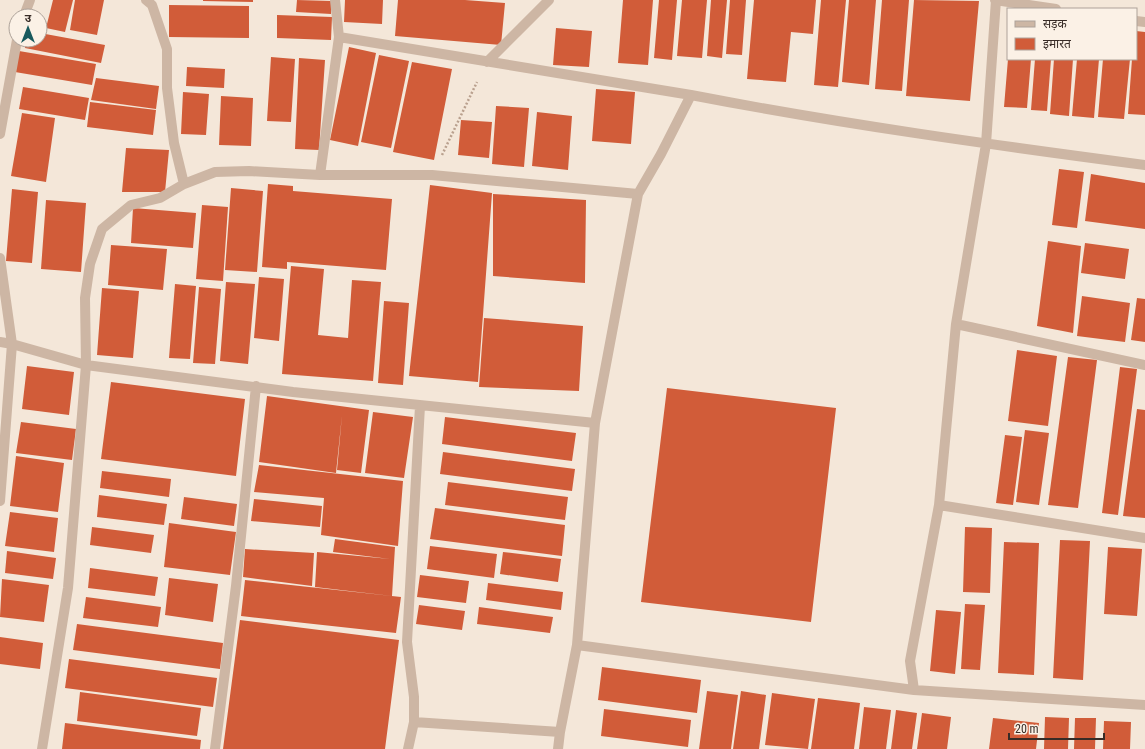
<svg xmlns="http://www.w3.org/2000/svg" width="1145" height="749" font-family="'Roboto Condensed','Noto Sans Devanagari',sans-serif">
<style>
.building{fill:#d15c39}
.lines{fill:none;stroke-linecap:round;stroke-linejoin:round}
.path{stroke:#b9a08e;stroke-width:2.5;stroke-dasharray:2 2;stroke-linecap:butt}
.minor{stroke:#cdb6a4;stroke-width:10}
</style>
<rect width="100%" height="100%" fill="#f4e7d9"/>
<path class="building" d="M 53,0 L 73,0 L 65,32 L 46,28 Z
M 75,0 L 104,0 L 97,35 L 70,30 Z
M 203,0 L 253,0 L 253,2 L 203,1 Z
M 297,0 L 331,1 L 331,14 L 296,12 Z
M 345,0 L 383,0 L 382,24 L 344,22 Z
M 398,0 L 465,0 L 505,3 L 501,45 L 395,36 Z
M 623,0 L 653,0 L 648,65 L 618,63 Z
M 659,0 L 677,0 L 672,60 L 654,58 Z
M 682,0 L 707,0 L 702,58 L 677,56 Z
M 711,0 L 727,0 L 722,58 L 707,56 Z
M 730,0 L 746,0 L 742,55 L 726,54 Z
M 754,0 L 816,0 L 813,34 L 791,32 L 786,82 L 747,79 Z
M 821,0 L 846,0 L 838,87 L 814,85 Z
M 849,0 L 876,0 L 869,85 L 842,82 Z
M 882,0 L 909,0 L 902,91 L 875,89 Z
M 914,0 L 979,1 L 970,101 L 906,96 Z
M 169,5 L 249,6 L 249,38 L 169,37 Z
M 277,15 L 332,17 L 331,40 L 277,38 Z
M 556,28 L 592,31 L 589,67 L 553,65 Z
M 1136,31 L 1145,32 L 1145,115 L 1128,114 L 1132,59 L 1136,59 Z
M 40,33 L 105,45 L 101,63 L 25,48 L 26,40 L 40,40 Z
M 349,47 L 376,53 L 358,146 L 330,140 Z
M 19,51 L 96,64 L 92,85 L 15,72 Z
M 379,55 L 409,61 L 391,148 L 361,142 Z
M 271,57 L 295,59 L 291,122 L 267,121 Z
M 299,58 L 325,60 L 319,150 L 295,149 Z
M 1008,59 L 1031,59 L 1027,108 L 1004,107 Z
M 1035,59 L 1051,59 L 1047,111 L 1031,110 Z
M 1054,59 L 1073,59 L 1069,116 L 1050,114 Z
M 1077,59 L 1099,59 L 1094,118 L 1072,116 Z
M 1103,59 L 1130,59 L 1124,119 L 1098,117 Z
M 412,62 L 452,69 L 434,160 L 393,152 Z
M 187,67 L 225,69 L 224,88 L 186,86 Z
M 96,78 L 159,86 L 156,109 L 91,100 Z
M 23,87 L 89,98 L 85,120 L 19,109 Z
M 596,89 L 635,92 L 631,144 L 592,141 Z
M 183,92 L 209,94 L 206,135 L 181,134 Z
M 221,96 L 253,98 L 251,146 L 219,145 Z
M 90,102 L 156,110 L 153,135 L 87,127 Z
M 496,106 L 529,108 L 524,167 L 492,164 Z
M 537,112 L 572,116 L 568,170 L 532,166 Z
M 22,113 L 55,118 L 46,182 L 11,176 Z
M 461,120 L 492,122 L 489,158 L 458,155 Z
M 126,148 L 169,150 L 165,192 L 122,192 Z
M 1059,169 L 1084,172 L 1077,228 L 1052,225 Z
M 1091,174 L 1145,183 L 1145,229 L 1085,221 Z
M 268,184 L 293,186 L 293,191 L 392,199 L 386,270 L 287,262 L 287,269 L 262,267 Z
M 430,185 L 492,193 L 478,382 L 409,376 Z
M 231,188 L 263,191 L 257,272 L 225,270 Z
M 12,189 L 38,192 L 32,263 L 6,261 Z
M 493,194 L 586,200 L 585,283 L 493,276 Z
M 46,200 L 86,203 L 81,272 L 41,269 Z
M 202,205 L 228,207 L 223,281 L 196,279 Z
M 133,208 L 196,213 L 193,248 L 131,243 Z
M 1048,241 L 1081,246 L 1073,333 L 1037,326 Z
M 1085,243 L 1129,249 L 1125,279 L 1081,273 Z
M 111,245 L 167,249 L 163,290 L 108,285 Z
M 291,266 L 324,269 L 318,335 L 348,338 L 352,280 L 381,282 L 373,381 L 282,374 Z
M 259,277 L 284,279 L 279,341 L 254,338 Z
M 226,282 L 255,284 L 248,364 L 220,361 Z
M 175,284 L 196,286 L 190,359 L 169,358 Z
M 199,287 L 221,289 L 215,364 L 193,363 Z
M 102,288 L 139,291 L 133,358 L 97,355 Z
M 1082,296 L 1130,303 L 1125,342 L 1077,336 Z
M 1137,298 L 1145,299 L 1145,342 L 1131,340 Z
M 384,301 L 409,303 L 403,385 L 378,383 Z
M 484,318 L 583,326 L 579,391 L 479,387 Z
M 1017,350 L 1057,356 L 1048,426 L 1008,421 Z
M 1068,357 L 1097,360 L 1078,508 L 1048,505 Z
M 27,366 L 74,372 L 69,415 L 22,409 Z
M 1120,367 L 1137,369 L 1118,515 L 1102,513 Z
M 111,382 L 245,399 L 236,476 L 101,459 Z
M 667,388 L 836,408 L 811,622 L 641,602 Z
M 267,396 L 369,410 L 361,473 L 337,470 L 342,415 L 336,473 L 259,462 Z
M 1137,409 L 1145,410 L 1145,518 L 1123,516 Z
M 373,412 L 413,417 L 404,478 L 365,473 Z
M 445,417 L 576,433 L 572,461 L 442,444 Z
M 21,422 L 76,429 L 72,460 L 16,453 Z
M 1025,430 L 1049,433 L 1039,505 L 1016,502 Z
M 1005,435 L 1022,437 L 1013,505 L 996,503 Z
M 443,452 L 575,469 L 572,491 L 440,474 Z
M 16,456 L 64,463 L 58,512 L 10,506 Z
M 259,465 L 403,481 L 398,546 L 321,535 L 324,498 L 254,492 Z
M 102,471 L 171,479 L 169,497 L 100,488 Z
M 448,482 L 568,497 L 565,520 L 445,505 Z
M 99,495 L 167,504 L 164,525 L 97,517 Z
M 184,497 L 237,504 L 234,526 L 181,519 Z
M 254,499 L 322,506 L 320,527 L 251,521 Z
M 435,508 L 565,525 L 562,556 L 430,539 Z
M 10,512 L 58,518 L 54,552 L 5,546 Z
M 169,523 L 236,532 L 230,575 L 164,567 Z
M 92,527 L 154,535 L 151,553 L 90,545 Z
M 965,527 L 992,528 L 990,593 L 963,592 Z
M 335,539 L 395,547 L 392,596 L 315,587 L 317,552 L 390,559 L 333,552 Z
M 1060,540 L 1090,541 L 1083,680 L 1053,678 Z
M 1004,542 L 1039,543 L 1034,675 L 998,673 Z
M 430,546 L 497,554 L 494,578 L 427,569 Z
M 1108,547 L 1142,549 L 1137,616 L 1104,614 Z
M 245,549 L 314,553 L 312,586 L 243,577 Z
M 7,551 L 56,558 L 53,579 L 5,573 Z
M 503,552 L 561,559 L 558,582 L 500,574 Z
M 90,568 L 158,577 L 155,596 L 88,588 Z
M 420,575 L 469,581 L 466,603 L 417,597 Z
M 169,578 L 218,584 L 213,622 L 165,615 Z
M 2,579 L 49,585 L 44,622 L 0,617 Z
M 245,580 L 401,597 L 396,633 L 241,616 Z
M 488,583 L 563,592 L 561,610 L 486,600 Z
M 86,597 L 161,607 L 158,627 L 83,618 Z
M 965,604 L 985,605 L 980,670 L 961,669 Z
M 419,605 L 465,611 L 462,630 L 416,624 Z
M 479,607 L 553,617 L 550,633 L 477,624 Z
M 936,610 L 961,612 L 955,674 L 930,671 Z
M 240,620 L 399,640 L 385,749 L 223,749 Z
M 77,624 L 223,643 L 220,669 L 73,650 Z
M 0,637 L 43,643 L 40,669 L 0,664 Z
M 69,659 L 217,678 L 213,707 L 65,688 Z
M 602,667 L 701,680 L 697,713 L 598,700 Z
M 707,691 L 738,695 L 731,749 L 699,749 Z
M 741,691 L 766,695 L 759,749 L 733,749 Z
M 80,692 L 201,708 L 197,736 L 77,721 Z
M 772,693 L 815,699 L 808,749 L 765,745 Z
M 818,698 L 860,703 L 854,749 L 811,749 Z
M 864,707 L 891,710 L 886,749 L 859,749 Z
M 604,709 L 691,720 L 688,747 L 601,736 Z
M 896,710 L 917,713 L 912,749 L 891,749 Z
M 922,713 L 951,717 L 947,749 L 917,749 Z
M 1045,717 L 1069,718 L 1068,749 L 1044,749 Z
M 993,718 L 1039,723 L 1036,749 L 989,749 Z
M 1075,718 L 1096,718 L 1095,749 L 1074,749 Z
M 1104,721 L 1131,722 L 1130,749 L 1103,749 Z
M 65,723 L 201,740 L 200,749 L 62,749 Z"/>
<g class="lines">
<path class="path" d="M 442,155 L 477,82"/>
<path class="minor" d="M 146,0 L 152,5 L 167,49 L 167,88 L 174,143 L 184,184
M 995,0 L 1056,9
M 24,16 L 30,0
M 1136,21 L 1145,22
M 339,37 L 691,95
M 487,62 L 549,0
M 0,134 L 17,40
M 320,175 L 339,37 L 335,0
M 0,258 L 12,344 L 0,501
M 956,324 L 1145,365
M 0,342 L 12,344 L 86,365 L 293,392 L 595,423
M 939,505 L 1145,538
M 577,645 L 914,690 L 1145,705
M 914,690 L 910,661 L 939,505 L 956,324 L 986,144 L 996,0
M 414,722 L 560,732
M 42,749 L 68,588 L 86,365 L 85,298 L 90,264 L 102,229 L 131,205 L 160,198 L 184,184 L 215,172 L 249,171 L 320,175 L 432,175 L 638,194
M 215,749 L 236,586 L 256,386
M 408,749 L 414,722 L 414,697 L 407,642 L 420,406
M 558,749 L 560,732 L 577,645 L 595,423 L 638,194 L 661,154 L 691,95 C 841,124 993,145 1145,165"/>
</g>
<rect x="1007" y="8" width="130" height="52" fill="#fbf1e6" stroke="#ada299"/>
<rect x="1015" y="21" width="20" height="6" fill="#cdb6a4" stroke="#ada299"/>
<text x="1043" y="28" font-size="12" fill="#372b26">सड़क</text>
<rect x="1015" y="38" width="20" height="12" fill="#d15c39" stroke="#ada299"/>
<text x="1043" y="48" font-size="12" fill="#372b26">इमारत</text>
<g transform="translate(28 28)"><circle r="19" fill="#fbf1e6" stroke="#ada299"/>
<path d="M0-3L7 15L0 10L-7 15Z" fill="#18595d"/>
<text y="-6" font-size="11" font-weight="bold" text-anchor="middle" fill="#372b26">उ</text>
</g>
<path d="M1009 733v6h95v-6" fill="none" stroke="#372b26" stroke-width="2"/>
<text x="1015" y="733" font-size="12" fill="#372b26" stroke="#fbf1e6" stroke-width="3" paint-order="stroke">20 m</text>
</svg>
